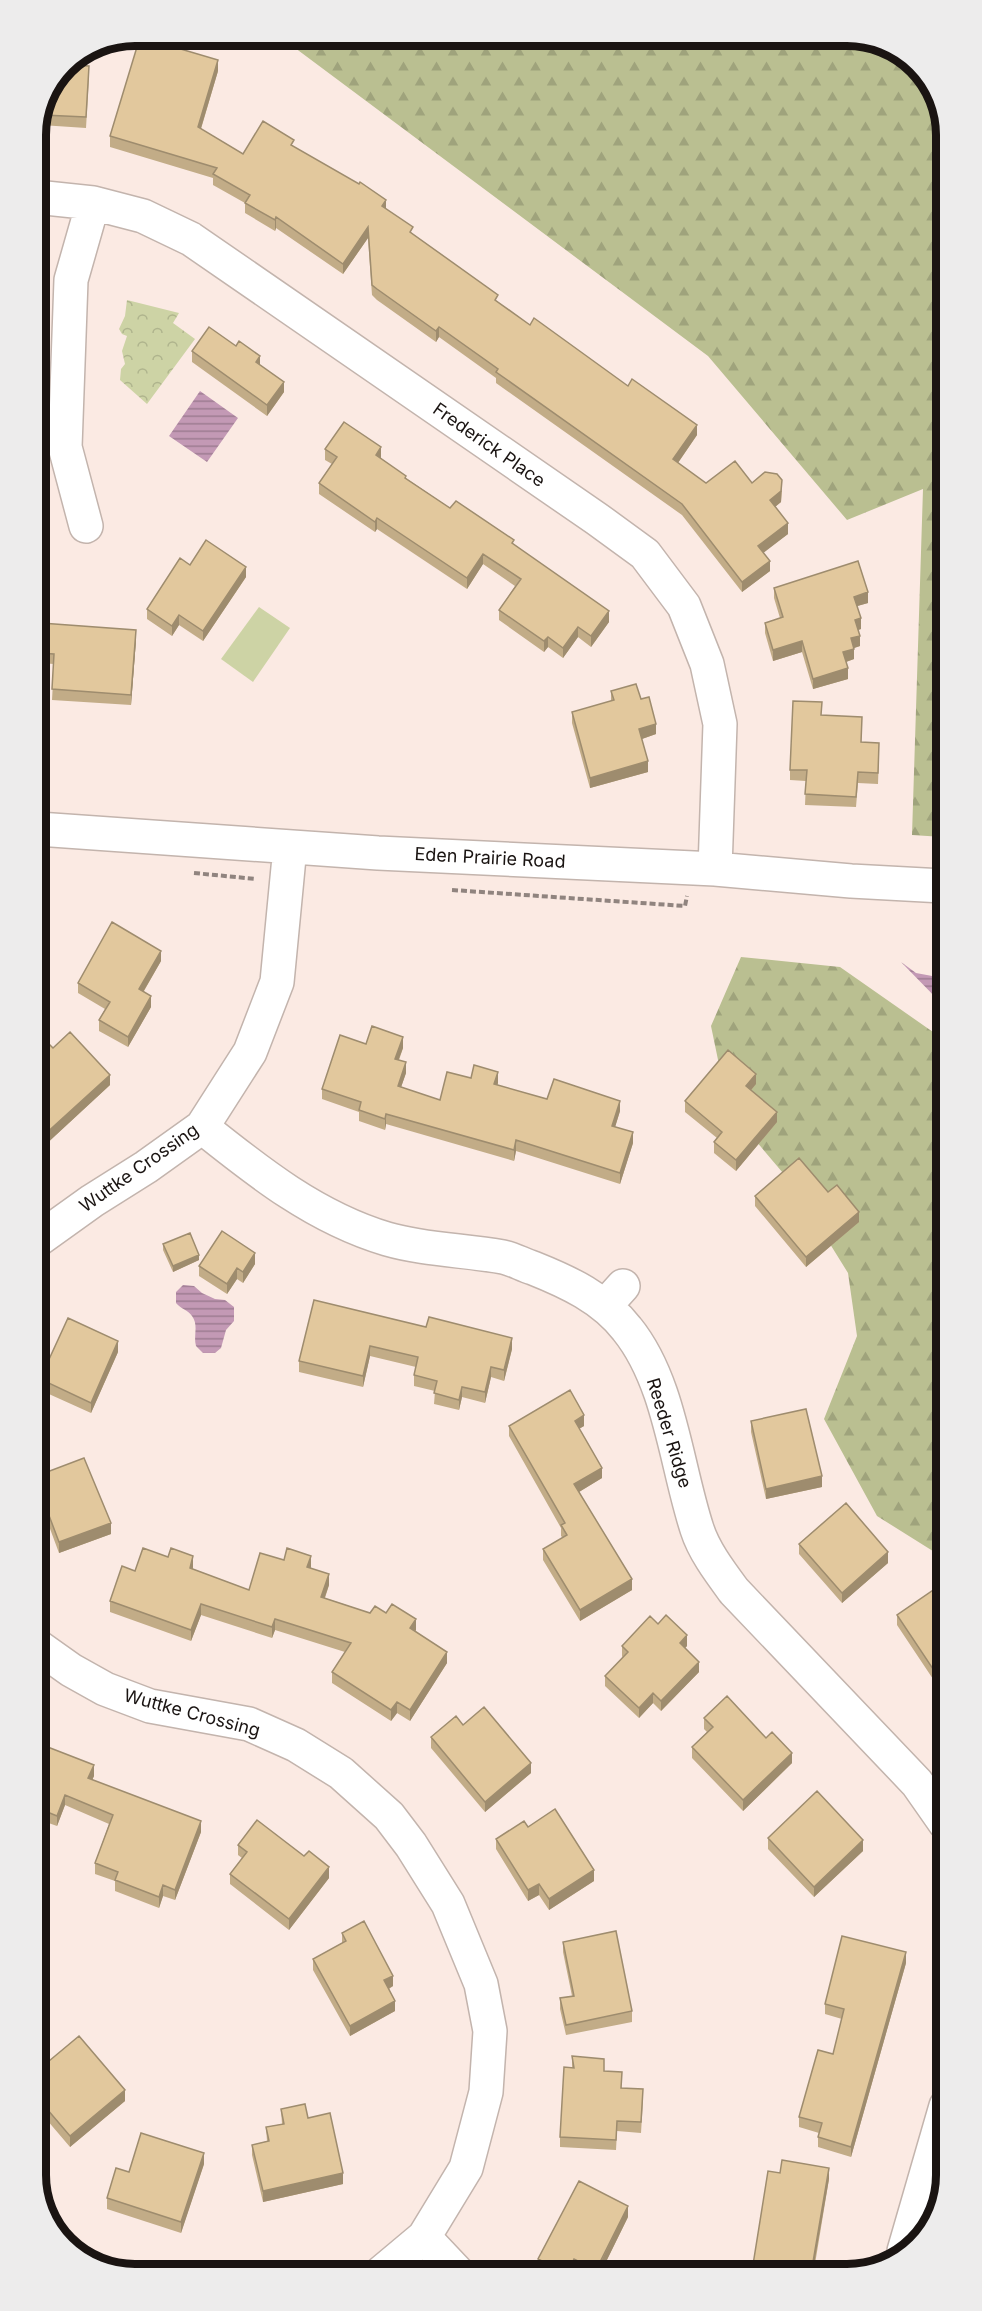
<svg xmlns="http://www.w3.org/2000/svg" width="982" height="2311" font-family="Inter,sans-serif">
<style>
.forest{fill:url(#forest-firs)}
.park{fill:url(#park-crowns)}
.pitch{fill:#cdd3a5}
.water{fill:url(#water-rules)}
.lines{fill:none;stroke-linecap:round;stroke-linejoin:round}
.minor-casing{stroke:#c3b4ad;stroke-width:36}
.path{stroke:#90847f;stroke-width:4;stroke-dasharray:6 3;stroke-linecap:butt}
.minor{stroke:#fff;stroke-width:33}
.wall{fill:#c2ac87}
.shaded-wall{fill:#9e8c6e}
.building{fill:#e2c89d;stroke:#9e8c6e;stroke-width:1.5}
.labels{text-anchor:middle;stroke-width:4.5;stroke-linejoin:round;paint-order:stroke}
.street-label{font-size:18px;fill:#1a1412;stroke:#fff}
.rim{fill:none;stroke:#1a1412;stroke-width:8}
</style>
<defs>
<pattern id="forest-firs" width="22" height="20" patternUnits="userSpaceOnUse" patternTransform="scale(1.5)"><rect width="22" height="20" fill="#babf91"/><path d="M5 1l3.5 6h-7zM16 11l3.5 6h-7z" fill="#9fa37c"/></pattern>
<pattern id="park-crowns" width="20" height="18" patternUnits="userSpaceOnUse" patternTransform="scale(1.5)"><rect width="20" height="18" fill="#cdd3a5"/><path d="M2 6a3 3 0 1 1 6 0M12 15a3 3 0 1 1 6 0" fill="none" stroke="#afb48d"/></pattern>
<pattern id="water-rules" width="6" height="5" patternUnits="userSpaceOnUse" patternTransform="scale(1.5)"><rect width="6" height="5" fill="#c399b5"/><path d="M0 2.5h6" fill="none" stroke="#9e7c92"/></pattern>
</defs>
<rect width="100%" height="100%" fill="#fbeae3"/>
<path class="forest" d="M 279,36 L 853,36 L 907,57 L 941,104 L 943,837 L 912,835 L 923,489 L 847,520 L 708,356 Z
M 741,957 L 840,967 L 943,1039 L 944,1558 L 877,1516 L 824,1419 L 857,1336 L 848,1273 L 794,1186 L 728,1108 L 711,1026 Z"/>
<path class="park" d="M 127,300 L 179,313 L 173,323 L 195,339 L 147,404 L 120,380 L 121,369 L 125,364 L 122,351 L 127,336 L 122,334 L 119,329 L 125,316 Z"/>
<path class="pitch" d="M 259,607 L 290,628 L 253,682 L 221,659 Z"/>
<path class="water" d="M 200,391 L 238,418 L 207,462 L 169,436 Z
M 901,962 L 916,973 L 943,978 L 943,1005 Z
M 183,1285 L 194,1286 L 202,1293 L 215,1299 L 225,1300 L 234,1307 L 234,1321 L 226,1330 L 221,1348 L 215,1353 L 203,1353 L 196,1346 C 193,1335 199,1326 192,1316 C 188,1310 181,1309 176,1303 L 176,1292 Z"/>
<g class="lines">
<g class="minor-casing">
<path id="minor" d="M 36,197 L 93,203 L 143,216 L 191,239 L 597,519 L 645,554 L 684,606 L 707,664 L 720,724 L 715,869
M 86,526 L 65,447 L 71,280 L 93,203
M 38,829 L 378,853 L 715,869 L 851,881 L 943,886
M 202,1127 C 258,1172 316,1218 387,1239 C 425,1250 464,1250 503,1257 C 513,1259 523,1265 533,1268 C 568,1282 603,1298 627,1329 C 670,1382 676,1465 697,1529 C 704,1551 720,1572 734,1591 L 917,1783 L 945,1823
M 39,1239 L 92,1201 L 146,1167 L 202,1127 L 250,1052 L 277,982 L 290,847
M 605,1306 L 623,1286
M 40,1648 L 71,1670 L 105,1689 L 150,1706 L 249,1724 L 296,1745 L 341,1773 L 389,1816 L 411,1845 L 448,1904 L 481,1984 L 490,2031 L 486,2092 L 466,2168 L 424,2237 L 381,2273
M 424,2237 L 458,2273
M 904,2251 L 946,2106"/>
</g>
<path class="path" d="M 194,873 L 256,879
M 452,890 L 685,906 L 687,896"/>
<use href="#minor" class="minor"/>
</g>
<path class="wall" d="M 73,62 L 72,65 L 89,77 L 86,128 L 41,125 L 40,136 L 36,136 L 36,129 L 65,65 Z
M 218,71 L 201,129 L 243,154 L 294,147 L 386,209 L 413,234 L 498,302 L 530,325 L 697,435 L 678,463 L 706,483 L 752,483 L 782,491 L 781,502 L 775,507 L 788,534 L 763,552 L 770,571 L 742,592 L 682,515 L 496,383 L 496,378 L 439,337 L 436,342 L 377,300 L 372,295 L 368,238 L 343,274 L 276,228 L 275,231 L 245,213 L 245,203 L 213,185 L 213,178 L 110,147 L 110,136 Z
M 192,351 L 260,365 L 284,392 L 267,416 L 192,362 Z
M 325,449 L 381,458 L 406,478 L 450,508 L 514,544 L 609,622 L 591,647 L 578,637 L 563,658 L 548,647 L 544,652 L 499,620 L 499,610 L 515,586 L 483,564 L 467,589 L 377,529 L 375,532 L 319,494 L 319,483 L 332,464 L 325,460 Z
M 190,565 L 246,577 L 203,641 L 179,625 L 172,636 L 147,619 L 147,609 Z
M 774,588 L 868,603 L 857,606 L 861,629 L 858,630 L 860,646 L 854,648 L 854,659 L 846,662 L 848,679 L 813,689 L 802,652 L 773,661 L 765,633 L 765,623 L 780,618 L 774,598 Z
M 136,640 L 131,705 L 52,700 L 54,664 L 39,663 L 39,653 Z
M 611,691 L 656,734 L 642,739 L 648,772 L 590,788 L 572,723 L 572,712 L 611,701 Z
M 822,715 L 862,728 L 861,742 L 879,754 L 878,784 L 858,783 L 856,807 L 805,805 L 806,781 L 790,780 L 790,770 Z
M 161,961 L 144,991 L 151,1007 L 128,1047 L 99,1031 L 99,1020 L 105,1009 L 78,993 L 78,983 Z
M 38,1044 L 53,1048 L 110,1085 L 43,1147 L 39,1142 Z
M 366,1044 L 403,1048 L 399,1060 L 406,1073 L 401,1087 L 440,1100 L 471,1078 L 498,1083 L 497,1085 L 547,1099 L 620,1111 L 615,1127 L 633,1143 L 620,1184 L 516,1151 L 514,1161 L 386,1124 L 385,1130 L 359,1121 L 359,1112 L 322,1099 L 322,1089 Z
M 756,1084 L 751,1090 L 777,1122 L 736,1171 L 714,1153 L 714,1142 L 717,1138 L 685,1112 L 685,1101 Z
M 828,1192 L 859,1222 L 806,1267 L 755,1206 L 755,1196 Z
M 163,1244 L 199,1260 L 173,1272 L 163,1250 Z
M 255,1264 L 243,1283 L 237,1279 L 227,1294 L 199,1276 L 199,1266 Z
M 314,1300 L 512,1349 L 504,1381 L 491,1377 L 485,1403 L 462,1397 L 459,1410 L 434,1404 L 435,1391 L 414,1386 L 414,1375 L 416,1367 L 370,1356 L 363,1387 L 299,1372 L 299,1361 Z
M 118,1352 L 91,1413 L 40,1390 L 40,1379 Z
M 751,1421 L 822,1487 L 766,1499 L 751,1432 Z
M 509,1426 L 584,1426 L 579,1429 L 602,1478 L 579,1492 L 632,1590 L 580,1621 L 543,1560 L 543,1549 L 563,1538 L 561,1536 L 561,1528 L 509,1436 Z
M 39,1475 L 111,1534 L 59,1553 L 39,1499 Z
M 799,1544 L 888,1563 L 842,1603 L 799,1554 Z
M 168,1557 L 193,1567 L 193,1569 L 249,1590 L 284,1560 L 311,1567 L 310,1568 L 329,1585 L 325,1598 L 370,1613 L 386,1613 L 416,1630 L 415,1631 L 447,1663 L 410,1721 L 397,1713 L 391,1721 L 332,1683 L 332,1672 L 345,1652 L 275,1630 L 272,1638 L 201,1615 L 191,1641 L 110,1612 L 110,1601 L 135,1571 Z
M 945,1582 L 945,1680 L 937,1685 L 897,1625 L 897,1615 Z
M 658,1624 L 687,1646 L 685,1648 L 699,1672 L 661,1711 L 653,1703 L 639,1718 L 605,1686 L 605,1676 L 623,1658 L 622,1656 L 622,1646 Z
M 704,1718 L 792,1763 L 743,1811 L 692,1758 L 692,1747 L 707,1732 L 704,1729 Z
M 463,1725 L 531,1773 L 485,1812 L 431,1748 L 431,1737 Z
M 40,1744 L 94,1776 L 92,1780 L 201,1832 L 175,1900 L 163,1896 L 159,1908 L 115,1891 L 115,1881 L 95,1874 L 95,1863 L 109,1824 L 65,1805 L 57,1826 L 40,1820 Z
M 528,1827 L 594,1881 L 549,1910 L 539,1895 L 528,1901 L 496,1849 L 496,1839 Z
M 768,1838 L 863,1851 L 814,1897 L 768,1849 Z
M 238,1845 L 329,1878 L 289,1930 L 230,1884 L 230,1874 L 242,1858 L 238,1855 Z
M 342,1933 L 393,1986 L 389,1989 L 395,2011 L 350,2036 L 313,1970 L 313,1959 L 342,1943 Z
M 563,1942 L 632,2011 L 632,2022 L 566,2035 L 560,2009 L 560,1998 L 572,1996 L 563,1952 Z
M 906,1963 L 851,2157 L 818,2147 L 818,2137 L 819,2133 L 799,2127 L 799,2117 L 833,2054 L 842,2019 L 825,2014 L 825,2004 Z
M 572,2056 L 604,2071 L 622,2088 L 643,2100 L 641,2133 L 617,2131 L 616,2150 L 560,2147 L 560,2137 L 572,2068 Z
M 41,2057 L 49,2061 L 125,2101 L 70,2147 L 41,2113 Z
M 281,2109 L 308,2118 L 343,2184 L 263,2202 L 252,2155 L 252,2145 L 267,2141 L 266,2127 L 282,2124 Z
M 204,2164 L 181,2233 L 107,2209 L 107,2198 L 129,2172 Z
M 829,2179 L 814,2270 L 752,2271 Z
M 628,2217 L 601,2272 L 578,2272 L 574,2270 L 573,2272 L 543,2272 L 538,2270 L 538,2259 Z"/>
<path class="shaded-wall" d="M 218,60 L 218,71 L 198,138 L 198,127 Z
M 386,200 L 386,211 L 382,206 Z
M 276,217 L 276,228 L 275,231 L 275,220 Z
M 368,227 L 368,238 L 343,274 L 343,264 Z
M 439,327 L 439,337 L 436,342 L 436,331 Z
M 260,356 L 260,367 L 256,362 Z
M 284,382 L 284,392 L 267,416 L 267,405 Z
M 697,425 L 697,435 L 673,470 L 673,459 Z
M 381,447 L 381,458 L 376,466 L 376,455 Z
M 782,480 L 781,502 L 770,511 L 770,500 Z
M 377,518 L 377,529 L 375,532 L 375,522 Z
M 788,523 L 788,534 L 758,557 L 758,546 Z
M 483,554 L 483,564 L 467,589 L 467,578 Z
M 770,561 L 770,571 L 742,592 L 742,582 Z
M 246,567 L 246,577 L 203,641 L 203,631 Z
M 868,592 L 868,603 L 854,607 L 854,597 Z
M 609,611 L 609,622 L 591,647 L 591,636 Z
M 179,615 L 179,625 L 172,636 L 172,626 Z
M 861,618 L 861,629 L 855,631 L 855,620 Z
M 578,627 L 578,637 L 563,658 L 563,648 Z
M 136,630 L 136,640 L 131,705 L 131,695 Z
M 860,636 L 860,646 L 851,649 L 851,638 Z
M 548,637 L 548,647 L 544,652 L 544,641 Z
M 802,641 L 802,652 L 773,661 L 773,650 Z
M 854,649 L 854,659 L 843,663 L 843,652 Z
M 848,668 L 848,679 L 813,689 L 813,679 Z
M 656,724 L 656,734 L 639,740 L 639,729 Z
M 648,761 L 648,772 L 590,788 L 590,778 Z
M 161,951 L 161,961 L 139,999 L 139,989 Z
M 151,996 L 151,1007 L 128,1047 L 128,1037 Z
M 403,1037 L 403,1048 L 395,1069 L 395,1059 Z
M 406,1062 L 406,1073 L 398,1096 L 398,1086 Z
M 498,1072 L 498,1083 L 494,1095 L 494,1084 Z
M 756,1074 L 756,1084 L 746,1096 L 746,1086 Z
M 110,1075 L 110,1085 L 43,1147 L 43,1136 Z
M 620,1101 L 620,1111 L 612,1137 L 612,1126 Z
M 777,1112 L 777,1122 L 736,1171 L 736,1160 Z
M 386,1114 L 386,1124 L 385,1130 L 385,1119 Z
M 633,1132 L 633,1143 L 620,1184 L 620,1173 Z
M 516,1140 L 516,1151 L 514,1161 L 514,1150 Z
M 859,1212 L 859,1222 L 806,1267 L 806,1257 Z
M 255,1253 L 255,1264 L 243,1283 L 243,1272 Z
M 199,1255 L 199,1260 L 173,1272 L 173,1266 Z
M 237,1268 L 237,1279 L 227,1294 L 227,1284 Z
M 512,1338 L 512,1349 L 504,1381 L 504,1370 Z
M 118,1341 L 118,1352 L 91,1413 L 91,1403 Z
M 370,1346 L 370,1356 L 363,1387 L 363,1376 Z
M 491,1367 L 491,1377 L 485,1403 L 485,1392 Z
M 462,1387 L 462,1397 L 459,1410 L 459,1400 Z
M 584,1415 L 584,1426 L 575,1431 L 575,1421 Z
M 602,1468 L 602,1478 L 574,1495 L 574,1484 Z
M 822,1476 L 822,1487 L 766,1499 L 766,1489 Z
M 111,1523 L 111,1534 L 59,1553 L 59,1542 Z
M 888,1552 L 888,1563 L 842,1603 L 842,1593 Z
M 193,1556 L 193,1567 L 190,1579 L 190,1568 Z
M 311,1556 L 311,1567 L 307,1578 L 307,1567 Z
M 329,1574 L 329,1585 L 321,1608 L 321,1597 Z
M 632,1579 L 632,1590 L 580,1621 L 580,1610 Z
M 201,1604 L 201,1615 L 191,1641 L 191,1630 Z
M 275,1619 L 275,1630 L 272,1638 L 272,1627 Z
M 416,1619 L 416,1630 L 410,1639 L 410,1628 Z
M 687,1635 L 687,1646 L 680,1653 L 680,1643 Z
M 447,1652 L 447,1663 L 410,1721 L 410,1710 Z
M 699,1662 L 699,1672 L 661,1711 L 661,1701 Z
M 945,1669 L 945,1680 L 937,1685 L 937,1675 Z
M 653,1693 L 653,1703 L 639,1718 L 639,1708 Z
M 397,1702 L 397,1713 L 391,1721 L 391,1710 Z
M 792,1753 L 792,1763 L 743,1811 L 743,1800 Z
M 531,1763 L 531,1773 L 485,1812 L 485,1802 Z
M 94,1765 L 94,1776 L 88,1789 L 88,1778 Z
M 65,1795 L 65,1805 L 57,1826 L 57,1816 Z
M 201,1821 L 201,1832 L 175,1900 L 175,1890 Z
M 863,1840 L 863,1851 L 814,1897 L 814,1887 Z
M 329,1867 L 329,1878 L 289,1930 L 289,1919 Z
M 594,1870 L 594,1881 L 549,1910 L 549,1899 Z
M 539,1884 L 539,1895 L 528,1901 L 528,1890 Z
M 163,1885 L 163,1896 L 159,1908 L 159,1897 Z
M 906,1952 L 906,1963 L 851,2157 L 851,2147 Z
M 393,1976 L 393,1986 L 384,1991 L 384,1980 Z
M 395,2001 L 395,2011 L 350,2036 L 350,2026 Z
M 125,2090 L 125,2101 L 70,2147 L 70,2136 Z
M 204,2153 L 204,2164 L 181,2233 L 181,2222 Z
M 829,2168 L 829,2179 L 813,2270 L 813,2262 Z
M 343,2173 L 343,2184 L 263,2202 L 263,2191 Z
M 628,2206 L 628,2217 L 601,2272 L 596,2272 Z
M 574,2259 L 574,2270 L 573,2272 L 568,2272 Z"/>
<path class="building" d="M 140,37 L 218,60 L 198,127 L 243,154 L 263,121 L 294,140 L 291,145 L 359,184 L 360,182 L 386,200 L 382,206 L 413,227 L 410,232 L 498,295 L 495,300 L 530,325 L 534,318 L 628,386 L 632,379 L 697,425 L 673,459 L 706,483 L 735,461 L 752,483 L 765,472 L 777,474 L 782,480 L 781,491 L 770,500 L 788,523 L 758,546 L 770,561 L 742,582 L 682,504 L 496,372 L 498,369 L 439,327 L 436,331 L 377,289 L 372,285 L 368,227 L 343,264 L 276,217 L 275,220 L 245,203 L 250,195 L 213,174 L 217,168 L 110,136 Z
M 72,62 L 72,65 L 89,66 L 86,117 L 43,115 L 65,65 Z
M 209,327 L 236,346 L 239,341 L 260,356 L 256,362 L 284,382 L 267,405 L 192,351 Z
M 344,422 L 381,447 L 376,455 L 406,476 L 405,478 L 450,508 L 456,501 L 514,540 L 512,543 L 609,611 L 591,636 L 578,627 L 563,648 L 548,637 L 544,641 L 499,610 L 521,579 L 483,554 L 467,578 L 377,518 L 375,522 L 319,483 L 337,457 L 325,449 Z
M 206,540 L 246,567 L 203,631 L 179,615 L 172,626 L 147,609 L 180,558 L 190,565 Z
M 858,561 L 868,592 L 854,597 L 861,618 L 855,620 L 860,636 L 851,638 L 854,649 L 843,652 L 848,668 L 813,679 L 802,641 L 773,650 L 765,623 L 783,617 L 774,588 Z
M 41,623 L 136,630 L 131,695 L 52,689 L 54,654 L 39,653 Z
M 636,684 L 641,699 L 649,697 L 656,724 L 639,729 L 648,761 L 590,778 L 572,712 L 614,700 L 611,691 Z
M 793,701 L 822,702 L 821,715 L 862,717 L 861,742 L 879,743 L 878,773 L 858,772 L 856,797 L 805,794 L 807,770 L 790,770 Z
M 112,922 L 161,951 L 139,989 L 151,996 L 128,1037 L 99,1020 L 110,1002 L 78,983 Z
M 372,1026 L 403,1037 L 395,1059 L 406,1062 L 398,1086 L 440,1100 L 447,1072 L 471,1078 L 474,1065 L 498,1072 L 494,1084 L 547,1099 L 554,1079 L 620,1101 L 612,1126 L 633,1132 L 620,1173 L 516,1140 L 514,1150 L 386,1114 L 385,1119 L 359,1110 L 361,1102 L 322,1089 L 340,1035 L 366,1044 Z
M 70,1032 L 110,1075 L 43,1136 L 39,1132 L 38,1044 L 44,1039 L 53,1048 Z
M 728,1050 L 756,1074 L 746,1086 L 777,1112 L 736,1160 L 714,1142 L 722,1132 L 685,1101 Z
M 799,1158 L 828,1192 L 837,1185 L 859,1212 L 806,1257 L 755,1196 Z
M 222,1231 L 255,1253 L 243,1272 L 237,1268 L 227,1284 L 199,1266 Z
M 190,1233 L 199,1255 L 173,1266 L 163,1244 Z
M 314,1300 L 426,1327 L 429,1317 L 512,1338 L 504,1370 L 491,1367 L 485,1392 L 462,1387 L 459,1400 L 434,1393 L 437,1381 L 414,1375 L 418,1357 L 370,1346 L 363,1376 L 299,1361 Z
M 68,1318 L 118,1341 L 91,1403 L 40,1379 Z
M 570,1390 L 584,1415 L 575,1421 L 602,1468 L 574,1484 L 632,1579 L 580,1610 L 543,1549 L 567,1535 L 561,1525 L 565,1523 L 509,1426 Z
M 806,1409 L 822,1476 L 766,1489 L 751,1421 Z
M 84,1458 L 111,1523 L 59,1542 L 39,1489 L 39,1475 Z
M 846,1503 L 888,1552 L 842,1593 L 799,1544 Z
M 143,1548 L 168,1557 L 171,1548 L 193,1556 L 190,1568 L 249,1590 L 260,1553 L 284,1560 L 287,1548 L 311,1556 L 307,1567 L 329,1574 L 321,1597 L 370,1613 L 375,1606 L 386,1613 L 392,1604 L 416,1619 L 410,1628 L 447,1652 L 410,1710 L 397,1702 L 391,1710 L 332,1672 L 351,1643 L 275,1619 L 272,1627 L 201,1604 L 191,1630 L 110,1601 L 122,1566 L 135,1571 Z
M 945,1582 L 945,1669 L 937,1675 L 897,1615 Z
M 666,1615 L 687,1635 L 680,1643 L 699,1662 L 661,1701 L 653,1693 L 639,1708 L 605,1676 L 628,1652 L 622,1646 L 650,1616 L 658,1624 Z
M 727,1696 L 766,1738 L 772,1732 L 792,1753 L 743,1800 L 692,1747 L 713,1727 L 704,1718 Z
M 484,1707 L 531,1763 L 485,1802 L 431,1737 L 456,1716 L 463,1725 Z
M 40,1744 L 94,1765 L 88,1778 L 201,1821 L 175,1890 L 163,1885 L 159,1897 L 115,1880 L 118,1872 L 95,1863 L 113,1815 L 65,1795 L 57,1816 L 40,1809 Z
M 817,1791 L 863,1840 L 814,1887 L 768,1838 Z
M 555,1809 L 594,1870 L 549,1899 L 539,1884 L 528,1890 L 496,1839 L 524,1821 L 528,1827 Z
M 257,1820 L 304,1856 L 309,1851 L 329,1867 L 289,1919 L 230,1874 L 247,1852 L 238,1845 Z
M 364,1921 L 393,1976 L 384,1980 L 395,2001 L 350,2026 L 313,1959 L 346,1941 L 342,1933 Z
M 616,1931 L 632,2011 L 566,2025 L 560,1998 L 574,1996 L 563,1942 Z
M 842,1936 L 906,1952 L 851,2147 L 818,2137 L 822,2123 L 799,2117 L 818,2050 L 833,2054 L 844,2009 L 825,2004 Z
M 79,2036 L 125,2090 L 70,2136 L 41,2102 L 41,2057 L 44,2055 L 49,2061 Z
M 572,2056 L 604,2059 L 604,2071 L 622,2072 L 621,2088 L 643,2089 L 641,2122 L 617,2121 L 616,2140 L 560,2137 L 564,2067 L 574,2068 Z
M 305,2104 L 308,2118 L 330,2113 L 343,2173 L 263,2191 L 252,2145 L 269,2141 L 266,2127 L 284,2124 L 281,2109 Z
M 141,2133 L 204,2153 L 181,2222 L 107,2198 L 116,2168 L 129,2172 Z
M 782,2160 L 829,2168 L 813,2262 L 810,2261 L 808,2270 L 752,2271 L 768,2171 L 780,2173 Z
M 579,2181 L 628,2206 L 596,2270 L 574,2259 L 568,2272 L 564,2272 L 538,2259 Z"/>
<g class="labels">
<g class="street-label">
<text transform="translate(489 445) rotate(35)" y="6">Frederick Place</text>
<text transform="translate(490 858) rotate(3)" y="6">Eden Prairie Road</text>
<text transform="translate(139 1168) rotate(-35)" y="6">Wuttke Crossing</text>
<text transform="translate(669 1433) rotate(73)" y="6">Reeder Ridge</text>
<text transform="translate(192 1713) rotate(15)" y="6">Wuttke Crossing</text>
</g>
</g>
<path d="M0 0H982V2311H0ZM135 46H847A89 89 0 0 1 936 135V2175A89 89 0 0 1 847 2264H135A89 89 0 0 1 46 2175V135A89 89 0 0 1 135 46Z" fill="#edecec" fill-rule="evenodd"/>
<path class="rim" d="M135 46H847A89 89 0 0 1 936 135V2175A89 89 0 0 1 847 2264H135A89 89 0 0 1 46 2175V135A89 89 0 0 1 135 46Z"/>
</svg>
